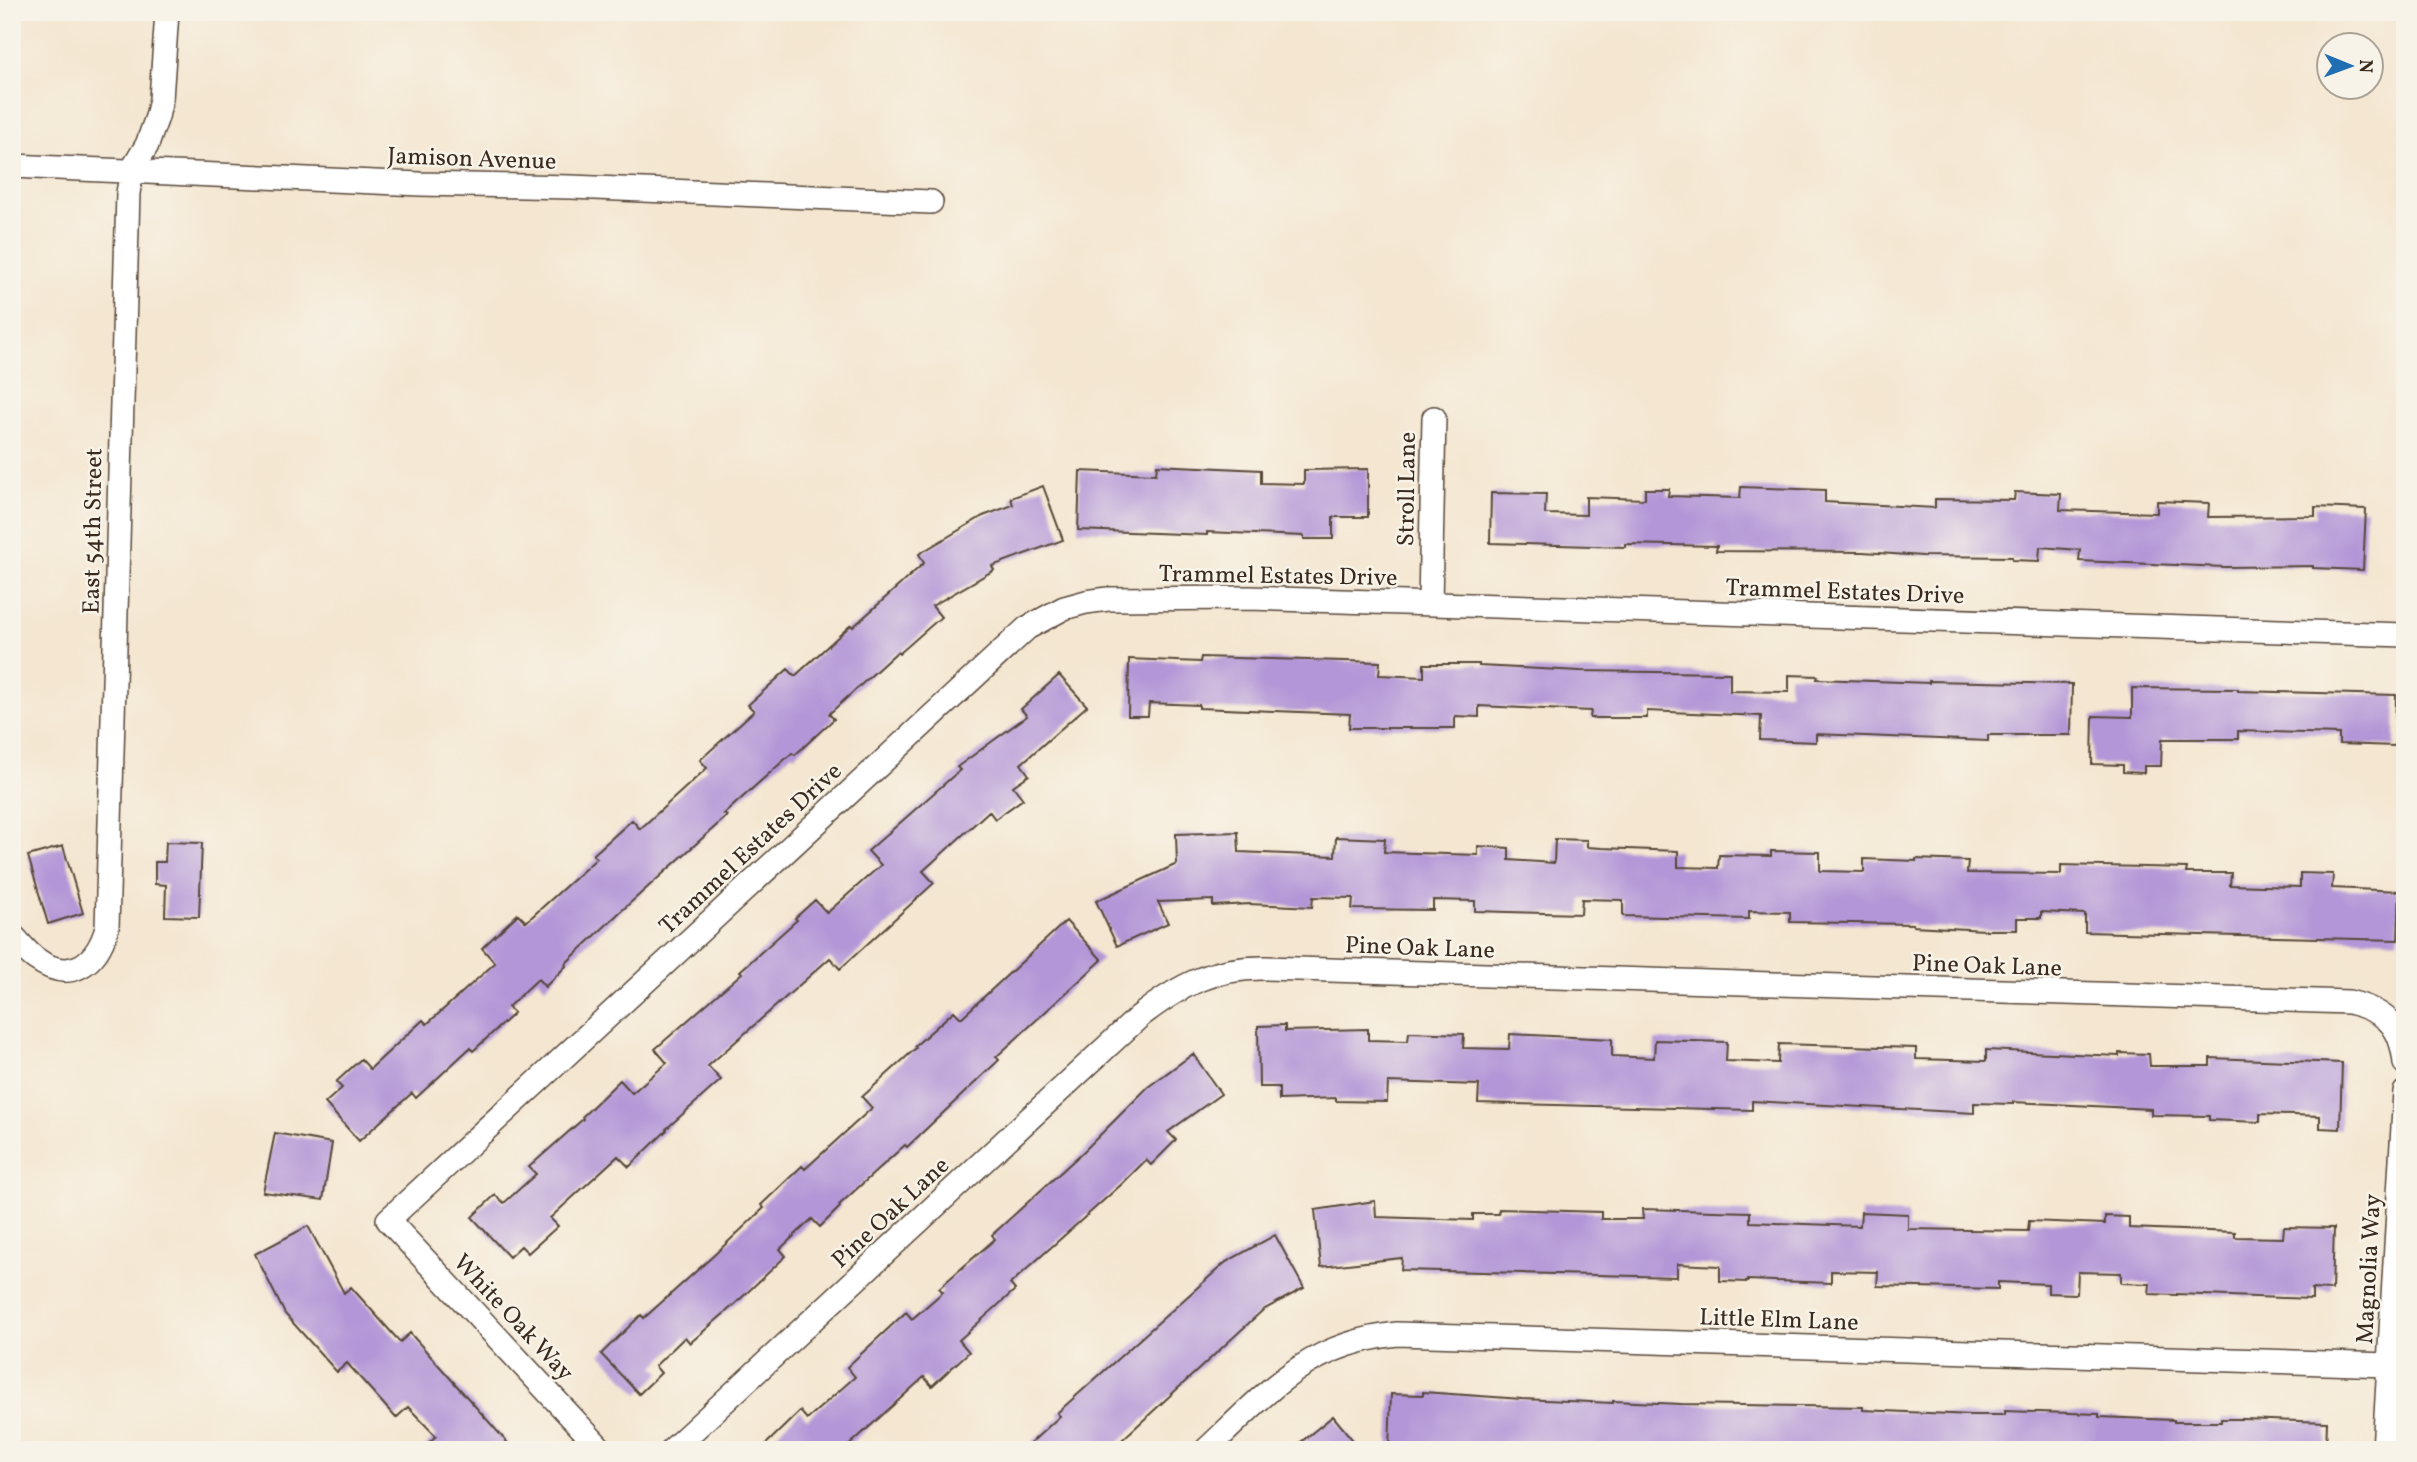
<svg xmlns="http://www.w3.org/2000/svg" width="2417" height="1462" font-family="Vollkorn,serif">
<style>
.building{fill:#b396d7}
.lines{fill:none;stroke-linecap:round;stroke-linejoin:round}
.minor-casing{stroke:#574639;stroke-width:26}
.minor{stroke:#fff;stroke-width:23}
.labels{text-anchor:middle;stroke-width:5;stroke-linejoin:round;paint-order:stroke}
.street-label{font-size:24px;fill:#3b2a1e;stroke:#f7f3e8}
</style>
<rect width="100%" height="100%" fill="#f7f3e8"/>
<filter id="ink" filterUnits="userSpaceOnUse"><feTurbulence type="fractalNoise" baseFrequency=".0143" numOctaves="2"/><feDisplacementMap in="SourceGraphic" scale="14" xChannelSelector="R" yChannelSelector="G"/><feConvolveMatrix kernelMatrix="1 2 1 2 8 2 1 2 1" color-interpolation-filters="sRGB"/></filter>
<filter id="wash" filterUnits="userSpaceOnUse"><feTurbulence type="fractalNoise" baseFrequency=".00686" numOctaves="4" result="noise"/><feDisplacementMap in="SourceGraphic" scale="28" xChannelSelector="R" yChannelSelector="G"/><feGaussianBlur stdDeviation="1.57" result="paint"/><feColorMatrix in="noise" values="0 0 0 0 0 0 0 0 0 0 0 0 0 0 0 0 0 1.4 0 .05"/><feComposite in="paint" operator="in"/></filter>
<g filter="url(#wash)">
<rect width="100%" height="100%" fill="#f4e6d0"/>
<g id="blocks">
<path class="building" d="M 1157,465 L 1261,470 L 1261,483 L 1304,484 L 1304,470 L 1368,469 L 1368,517 L 1333,517 L 1333,539 L 1304,539 L 1304,536 L 1207,532 L 1207,535 L 1078,530 L 1080,471 L 1156,474 Z
M 1043,486 L 1063,540 L 992,566 L 994,570 L 932,606 L 941,617 L 899,654 L 897,652 L 829,714 L 834,719 L 795,755 L 792,753 L 724,814 L 727,816 L 619,913 L 565,964 L 566,966 L 545,987 L 538,979 L 508,1007 L 514,1013 L 473,1051 L 470,1048 L 416,1098 L 412,1093 L 359,1141 L 325,1103 L 342,1088 L 336,1082 L 361,1059 L 370,1069 L 423,1020 L 427,1024 L 495,963 L 482,948 L 518,914 L 526,922 L 597,858 L 593,855 L 632,820 L 640,829 L 707,768 L 700,760 L 754,711 L 748,705 L 788,669 L 795,676 L 851,625 L 853,627 L 924,563 L 919,554 L 983,516 L 1013,505 L 1011,498 Z
M 1741,487 L 1825,490 L 1825,502 L 1935,508 L 1935,499 L 2014,500 L 2015,492 L 2061,494 L 2060,510 L 2157,513 L 2157,501 L 2209,503 L 2208,517 L 2315,516 L 2315,507 L 2366,509 L 2363,570 L 2313,568 L 2313,566 L 2225,567 L 2079,561 L 2080,550 L 2040,547 L 2039,561 L 2012,560 L 2012,557 L 1923,556 L 1863,552 L 1716,551 L 1717,546 L 1625,544 L 1625,547 L 1490,543 L 1491,493 L 1546,494 L 1545,514 L 1586,515 L 1586,497 L 1645,499 L 1645,489 L 1669,489 L 1668,496 L 1740,498 Z
M 1201,657 L 1380,662 L 1379,675 L 1424,677 L 1424,664 L 1479,664 L 1479,666 L 1580,671 L 1730,673 L 1730,691 L 1789,692 L 1789,675 L 1818,676 L 1817,679 L 1929,683 L 1929,681 L 2072,684 L 2071,735 L 1988,735 L 1988,741 L 1816,734 L 1816,742 L 1760,740 L 1761,716 L 1647,711 L 1647,718 L 1590,718 L 1591,711 L 1479,706 L 1479,717 L 1455,716 L 1455,728 L 1349,728 L 1350,714 L 1199,708 L 1199,705 L 1149,703 L 1148,716 L 1128,716 L 1129,659 L 1200,662 Z
M 1059,675 L 1087,706 L 1021,764 L 1029,775 L 1013,786 L 1023,799 L 995,819 L 989,811 L 923,871 L 934,883 L 840,969 L 830,958 L 708,1066 L 721,1080 L 666,1129 L 667,1130 L 629,1167 L 618,1156 L 550,1218 L 558,1226 L 528,1253 L 521,1246 L 509,1257 L 472,1217 L 495,1195 L 504,1203 L 536,1174 L 529,1167 L 583,1119 L 582,1117 L 620,1080 L 632,1093 L 667,1063 L 655,1049 L 742,973 L 740,971 L 797,920 L 795,918 L 815,900 L 827,913 L 881,865 L 868,851 L 960,770 L 957,767 L 1027,716 L 1021,709 Z
M 2132,688 L 2238,689 L 2238,691 L 2396,695 L 2395,746 L 2339,744 L 2339,734 L 2238,731 L 2238,739 L 2162,739 L 2161,766 L 2144,766 L 2144,773 L 2123,772 L 2123,765 L 2092,764 L 2093,716 L 2132,717 Z
M 1238,832 L 1239,852 L 1335,856 L 1336,837 L 1385,839 L 1384,852 L 1478,855 L 1478,846 L 1509,848 L 1509,860 L 1554,863 L 1555,839 L 1587,840 L 1587,847 L 1602,848 L 1678,851 L 1678,867 L 1718,868 L 1719,855 L 1771,856 L 1771,851 L 1820,852 L 1820,871 L 1864,872 L 1864,859 L 1916,861 L 1916,859 L 1968,861 L 1967,873 L 2061,874 L 2061,865 L 2187,868 L 2186,873 L 2231,873 L 2230,885 L 2300,887 L 2300,873 L 2333,874 L 2332,888 L 2400,891 L 2398,940 L 2085,932 L 2085,914 L 2041,912 L 2041,918 L 2017,918 L 2017,930 L 1985,930 L 1913,926 L 1913,924 L 1790,922 L 1790,912 L 1749,911 L 1749,919 L 1623,916 L 1623,900 L 1582,899 L 1581,914 L 1475,911 L 1475,901 L 1433,900 L 1433,910 L 1352,909 L 1353,898 L 1313,897 L 1312,907 L 1250,904 L 1213,906 L 1213,900 L 1158,902 L 1168,923 L 1117,946 L 1096,901 L 1177,864 L 1176,834 Z
M 166,842 L 202,843 L 199,917 L 165,916 L 166,885 L 155,884 L 155,862 L 165,862 Z
M 63,846 L 83,913 L 48,924 L 28,856 Z
M 1066,921 L 1102,960 L 996,1057 L 999,1060 L 907,1147 L 905,1145 L 839,1205 L 840,1207 L 820,1227 L 812,1219 L 780,1249 L 786,1256 L 735,1304 L 690,1343 L 685,1337 L 655,1366 L 661,1373 L 639,1394 L 601,1354 L 641,1315 L 644,1318 L 712,1257 L 764,1208 L 761,1205 L 802,1166 L 805,1169 L 872,1108 L 862,1097 L 916,1048 L 915,1046 L 954,1011 L 961,1018 Z
M 1285,1025 L 1285,1031 L 1368,1029 L 1368,1040 L 1408,1041 L 1409,1032 L 1464,1034 L 1463,1048 L 1509,1049 L 1510,1034 L 1612,1039 L 1612,1056 L 1654,1058 L 1655,1040 L 1727,1042 L 1726,1061 L 1778,1063 L 1779,1044 L 1916,1048 L 1916,1059 L 1986,1061 L 1986,1050 L 2119,1056 L 2119,1053 L 2149,1054 L 2150,1066 L 2210,1066 L 2210,1058 L 2342,1063 L 2340,1129 L 2320,1128 L 2320,1116 L 2260,1114 L 2260,1122 L 2209,1120 L 2209,1116 L 2151,1115 L 2151,1109 L 2013,1102 L 2013,1104 L 1974,1103 L 1974,1113 L 1752,1101 L 1752,1110 L 1478,1103 L 1479,1085 L 1388,1082 L 1387,1102 L 1336,1101 L 1336,1098 L 1279,1100 L 1279,1087 L 1259,1087 L 1258,1026 Z
M 1193,1054 L 1221,1094 L 1168,1132 L 1176,1140 L 1151,1165 L 1146,1160 L 1123,1183 L 1010,1284 L 1015,1290 L 959,1340 L 969,1352 L 932,1386 L 924,1377 L 844,1450 L 760,1450 L 800,1411 L 807,1419 L 855,1377 L 847,1367 L 906,1312 L 912,1319 L 943,1292 L 939,1288 L 995,1239 L 992,1235 L 1083,1152 L 1148,1087 Z
M 275,1133 L 332,1143 L 323,1200 L 263,1192 Z
M 1375,1201 L 1376,1217 L 1473,1220 L 1473,1214 L 1498,1214 L 1499,1209 L 1601,1212 L 1601,1219 L 1643,1219 L 1642,1209 L 1750,1212 L 1750,1222 L 1860,1226 L 1861,1212 L 1908,1214 L 1908,1229 L 2028,1231 L 2029,1221 L 2105,1224 L 2105,1216 L 2129,1217 L 2129,1228 L 2235,1232 L 2235,1237 L 2283,1238 L 2284,1227 L 2334,1228 L 2332,1290 L 2312,1289 L 2312,1299 L 2177,1294 L 2177,1295 L 2149,1294 L 2150,1284 L 2121,1283 L 2121,1273 L 2078,1272 L 2077,1294 L 2048,1293 L 2048,1284 L 1998,1282 L 1998,1289 L 1877,1286 L 1878,1272 L 1831,1271 L 1831,1283 L 1748,1280 L 1748,1282 L 1720,1281 L 1720,1266 L 1677,1264 L 1677,1277 L 1401,1270 L 1402,1258 L 1321,1267 L 1315,1210 Z
M 308,1226 L 344,1293 L 351,1287 L 400,1342 L 410,1333 L 514,1450 L 421,1450 L 436,1436 L 408,1407 L 396,1418 L 347,1363 L 337,1372 L 285,1314 L 255,1254 Z
M 1275,1235 L 1304,1288 L 1263,1310 L 1111,1450 L 1023,1450 L 1060,1416 L 1057,1413 L 1226,1262 Z
M 1423,1392 L 1522,1399 L 1613,1403 L 1613,1401 L 1681,1404 L 1863,1407 L 1863,1410 L 1972,1415 L 2005,1415 L 2005,1411 L 2099,1414 L 2099,1417 L 2174,1420 L 2174,1422 L 2221,1422 L 2221,1419 L 2244,1419 L 2327,1422 L 2326,1450 L 1536,1450 L 1448,1446 L 1448,1450 L 1389,1450 L 1391,1394 L 1423,1395 Z
M 1333,1416 L 1361,1450 L 1291,1450 Z"/>
</g>
</g>
<g filter="url(#ink)">
<use href="#blocks" fill-opacity="0" stroke="#574639" stroke-width="2"/>
<g class="lines">
<g class="minor-casing">
<path id="minor" d="M 12,166 L 420,184 L 571,187 L 931,202
M 1430,603 L 1434,418
M 12,935 C 20,943 27,953 36,959 C 71,984 97,963 107,928 L 128,193 L 132,170 L 147,145 L 157,117 L 161,99 L 167,12
M 602,1450 L 388,1220 L 1027,628 L 1064,608 L 1086,602 L 1108,599 L 1249,598 L 2405,635
M 672,1450 L 1140,1016 C 1180,985 1214,967 1266,968 L 2349,1002 C 2385,1011 2401,1024 2405,1063
M 1206,1450 C 1269,1391 1306,1344 1397,1334 L 2389,1365
M 2384,1450 L 2405,1092"/>
</g>
<use href="#minor" class="minor"/>
</g>
</g>
<g class="labels">
<g class="street-label">
<text transform="translate(472 158) rotate(2)" y="8">Jamison Avenue</text>
<text transform="translate(1406 489) rotate(-89)" y="8">Stroll Lane</text>
<text transform="translate(92 531) rotate(-89)" y="8">East 54th Street</text>
<text transform="translate(1278 575) rotate(1)" y="8">Trammel Estates Drive</text>
<text transform="translate(1845 591) rotate(2)" y="8">Trammel Estates Drive</text>
<text transform="translate(750 848) rotate(-43)" y="8">Trammel Estates Drive</text>
<text transform="translate(1420 947) rotate(2)" y="8">Pine Oak Lane</text>
<text transform="translate(1987 965) rotate(2)" y="8">Pine Oak Lane</text>
<text transform="translate(890 1212) rotate(-43)" y="8">Pine Oak Lane</text>
<text transform="translate(2368 1269) rotate(-87)" y="8">Magnolia Way</text>
<text transform="translate(514 1317) rotate(47)" y="8">White Oak Way</text>
<text transform="translate(1779 1319) rotate(2)" y="8">Little Elm Lane</text>
</g>
</g>
<rect width="2417" height="1462" fill="none" stroke="#f7f3e8" stroke-width="42"/>
<g transform="translate(2350 66) rotate(91)"><circle r="33" fill="#f7f3e8" stroke="#aca397" stroke-width="2"/>
<path d="M0-5L12 26L0 18L-12 26Z" fill="#1f6fb2"/>
<text y="-10" font-size="19" font-weight="bold" text-anchor="middle" fill="#3b2a1e">N</text>
</g>
</svg>
